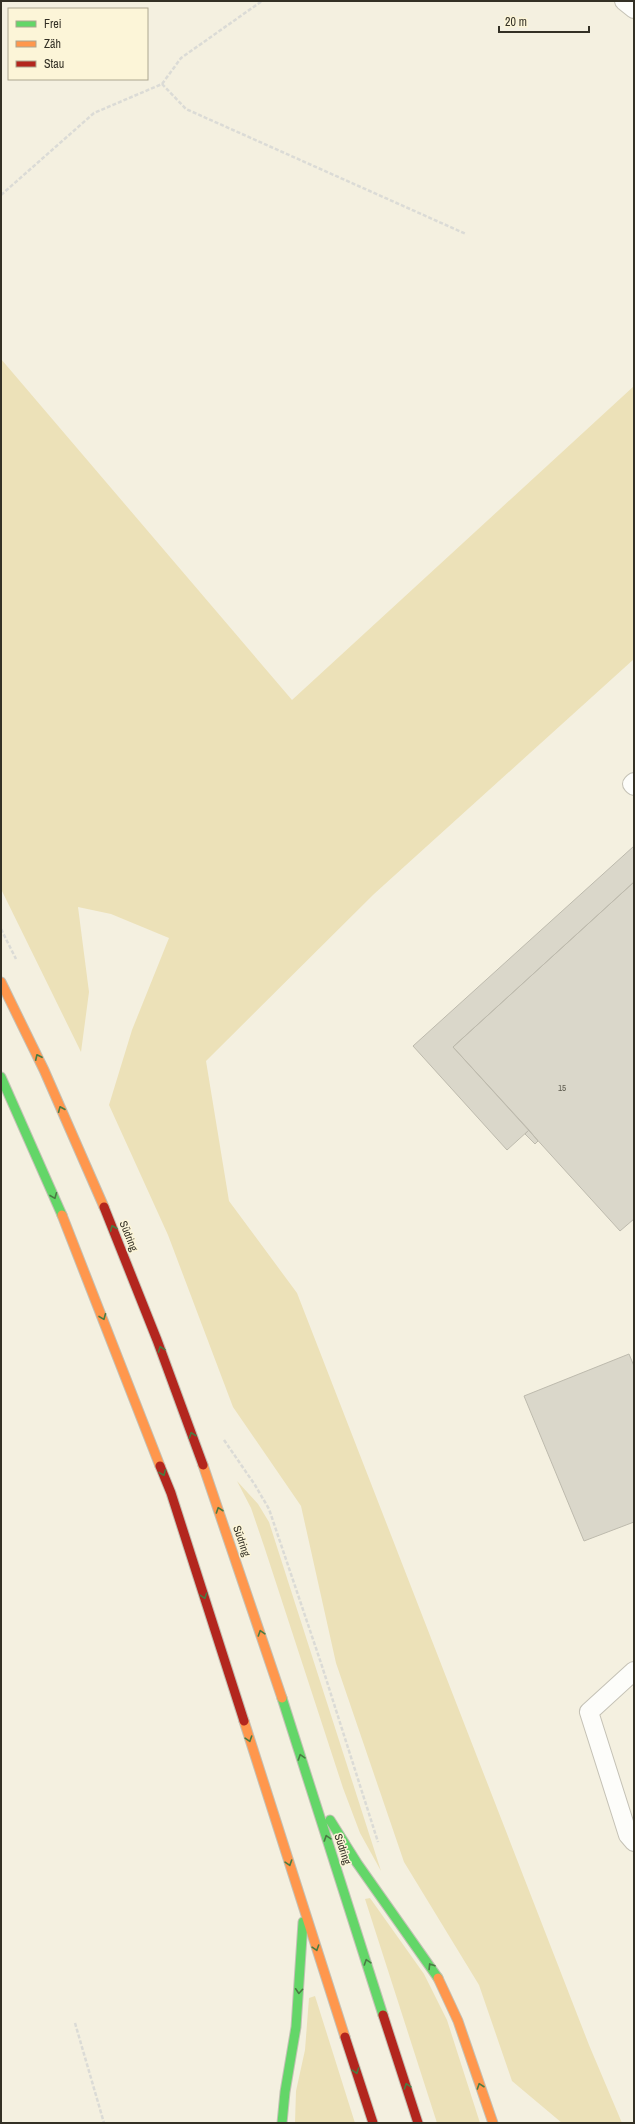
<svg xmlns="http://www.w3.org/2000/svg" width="635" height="2124" font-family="'Archivo Narrow',sans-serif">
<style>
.green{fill:#ece1b8}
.building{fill:#dad7ca;stroke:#bdbaad}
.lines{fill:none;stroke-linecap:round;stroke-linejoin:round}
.lane-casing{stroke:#c4c1b5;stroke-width:20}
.fast-casing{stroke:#c4c1b5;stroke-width:11}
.slow-casing{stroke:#c4c1b5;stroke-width:11}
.jam-casing{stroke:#c4c1b5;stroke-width:11}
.path{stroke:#dbdbd6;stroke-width:2.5;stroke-dasharray:4 2;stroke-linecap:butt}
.lane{stroke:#fdfdfa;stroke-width:18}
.fast{stroke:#63d668;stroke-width:9}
.slow{stroke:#ff974d;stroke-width:9}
.jam{stroke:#b3261e;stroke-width:9}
.oneway{stroke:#497b43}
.labels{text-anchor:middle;stroke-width:3;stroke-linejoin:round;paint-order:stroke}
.number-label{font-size:9px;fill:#5d5a4e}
.street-label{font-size:11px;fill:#333025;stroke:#fcf5d8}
</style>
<rect width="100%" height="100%" fill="#f4f0e0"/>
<path class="green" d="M 1,359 L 292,700 L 634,386 L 634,659 L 374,894 L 206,1061 L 229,1201 L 297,1293 L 589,2045 L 622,2123 L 562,2123 L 512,2081 L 479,1985 L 404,1862 L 336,1663 L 301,1506 L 233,1407 L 168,1235 L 109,1105 L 132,1030 L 169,938 L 111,914 L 78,907 L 89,992 L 81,1052 L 1,889 Z
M 237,1481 L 258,1504 L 269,1522 L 381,1871 L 360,1833 L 343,1788 L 264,1546 L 251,1508 Z
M 370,1898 L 424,1974 L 447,2020 L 480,2123 L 437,2123 L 365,1899 Z
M 315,1996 L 355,2123 L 295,2123 L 296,2091 L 305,2050 L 309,1998 Z"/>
<path class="building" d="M 634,846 L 634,882 L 453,1047 L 529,1130 L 507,1150 L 413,1046 Z
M 634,882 L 634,1219 L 620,1231 L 453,1047 Z
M 529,1130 L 538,1141 L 535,1144 L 525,1134 Z
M 629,1354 L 634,1366 L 634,1522 L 584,1541 L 524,1396 Z"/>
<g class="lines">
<g class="lane-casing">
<path id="lane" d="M 624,1 L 634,9
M 634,782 L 632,784 L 634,786
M 634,1671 L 589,1712 L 628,1835 L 634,1842"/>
</g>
<g class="fast-casing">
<path id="fast" d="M 1,1077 L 62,1215
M 282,1698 L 383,2015
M 330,1820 L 357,1863 L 438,1978
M 282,2123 L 285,2092 L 296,2027 L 303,1922"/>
</g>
<g class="slow-casing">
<path id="slow" d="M 1,982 L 44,1070 L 104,1207
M 62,1215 L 160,1466
M 203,1465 L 282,1698
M 244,1721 L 345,2037
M 438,1978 L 458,2021 L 493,2123"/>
</g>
<g class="jam-casing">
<path id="jam" d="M 104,1207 L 157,1340 L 203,1465
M 160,1466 L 171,1493 L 244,1721
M 383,2015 L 418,2123
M 345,2037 L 373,2123"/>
</g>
<path class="path" d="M 162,84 L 186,109 L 466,234
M 1,195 L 94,113 L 162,84 L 181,58 L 262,1
M 1,929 L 16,959
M 224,1440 L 255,1485 L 269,1509 L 321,1663 L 378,1842
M 75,2023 L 104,2123"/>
<use href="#lane" class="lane"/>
<use href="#fast" class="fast"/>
<use href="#slow" class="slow"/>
<use href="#jam" class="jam"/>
</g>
<defs><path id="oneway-chevron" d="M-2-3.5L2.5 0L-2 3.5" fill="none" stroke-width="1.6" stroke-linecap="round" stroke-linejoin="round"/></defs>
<g class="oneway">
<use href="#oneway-chevron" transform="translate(38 1057) rotate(-115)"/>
<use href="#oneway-chevron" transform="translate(61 1109) rotate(-113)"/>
<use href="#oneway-chevron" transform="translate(54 1196) rotate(68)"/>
<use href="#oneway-chevron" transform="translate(113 1228) rotate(-113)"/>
<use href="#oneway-chevron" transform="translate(103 1317) rotate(68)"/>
<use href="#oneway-chevron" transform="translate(161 1349) rotate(-111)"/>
<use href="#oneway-chevron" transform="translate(192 1435) rotate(-109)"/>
<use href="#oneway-chevron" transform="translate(163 1473) rotate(68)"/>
<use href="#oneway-chevron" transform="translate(219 1510) rotate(-109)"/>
<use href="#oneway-chevron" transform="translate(204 1596) rotate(72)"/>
<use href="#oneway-chevron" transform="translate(261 1633) rotate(-108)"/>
<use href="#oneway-chevron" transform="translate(249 1739) rotate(72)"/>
<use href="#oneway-chevron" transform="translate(301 1757) rotate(-108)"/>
<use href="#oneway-chevron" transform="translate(327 1838) rotate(-108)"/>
<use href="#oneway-chevron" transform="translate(289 1863) rotate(72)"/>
<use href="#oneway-chevron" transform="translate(316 1948) rotate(72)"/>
<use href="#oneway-chevron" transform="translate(367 1962) rotate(-108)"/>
<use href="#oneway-chevron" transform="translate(431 1966) rotate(-122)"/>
<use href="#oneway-chevron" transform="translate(299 1991) rotate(94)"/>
<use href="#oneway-chevron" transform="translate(356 2071) rotate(72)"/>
<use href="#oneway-chevron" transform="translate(407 2086) rotate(-108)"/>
<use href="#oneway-chevron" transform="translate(480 2086) rotate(-109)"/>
</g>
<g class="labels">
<g class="number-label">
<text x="562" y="1091">15</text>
</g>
<g class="street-label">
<text transform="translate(129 1236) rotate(68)" y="4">Südring</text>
<text transform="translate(242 1541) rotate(71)" y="4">Südring</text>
<text transform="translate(343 1849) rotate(72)" y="4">Südring</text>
</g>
</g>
<rect width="635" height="2124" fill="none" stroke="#333025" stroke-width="4"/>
<rect x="8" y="8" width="140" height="72" fill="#fcf5d8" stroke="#aca690"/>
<rect x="16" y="21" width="20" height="6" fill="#63d668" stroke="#aca690"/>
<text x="44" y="28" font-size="12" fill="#333025">Frei</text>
<rect x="16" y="41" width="20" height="6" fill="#ff974d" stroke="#aca690"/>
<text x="44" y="48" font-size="12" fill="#333025">Zäh</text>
<rect x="16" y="61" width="20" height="6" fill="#b3261e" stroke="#aca690"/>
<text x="44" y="68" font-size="12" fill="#333025">Stau</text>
<path d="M499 26v6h90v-6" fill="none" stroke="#333025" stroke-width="2"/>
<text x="505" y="26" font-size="12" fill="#333025" stroke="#fcf5d8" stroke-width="3" paint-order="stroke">20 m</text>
</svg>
